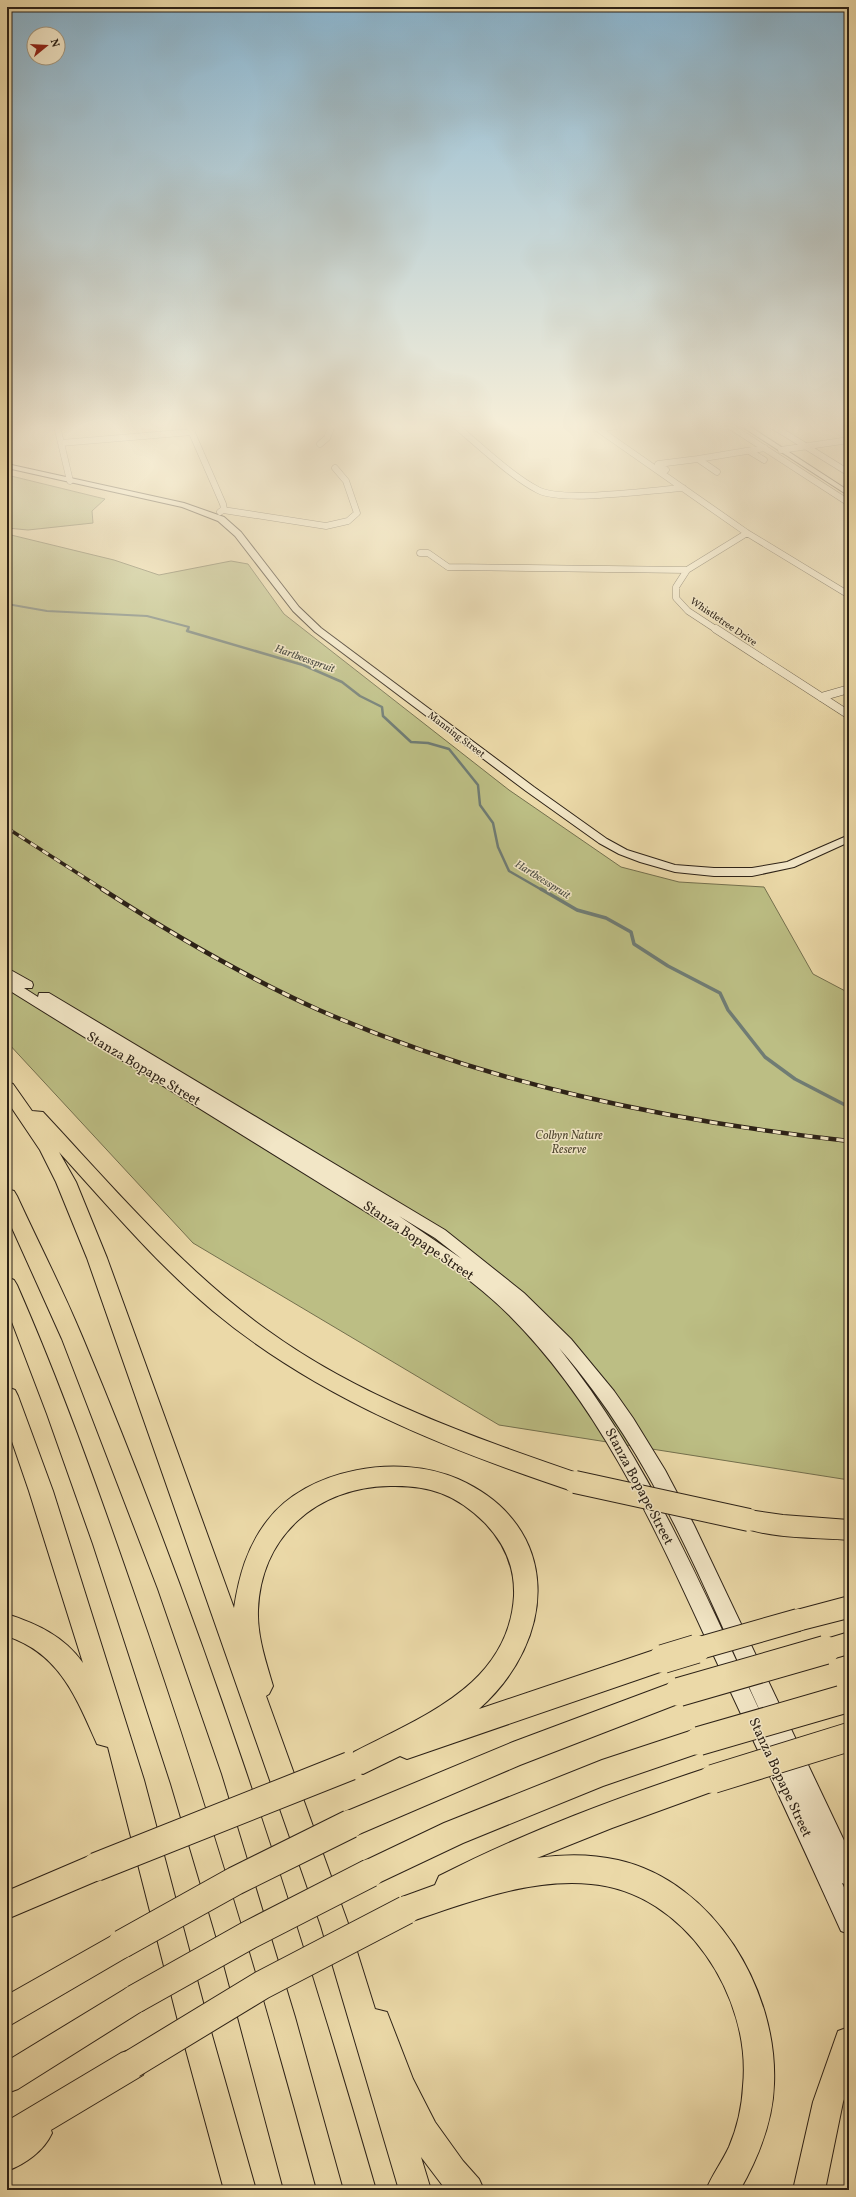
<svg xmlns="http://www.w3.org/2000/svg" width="856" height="2197" font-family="Vollkorn,serif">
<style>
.green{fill:#bcbe84;stroke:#74704e}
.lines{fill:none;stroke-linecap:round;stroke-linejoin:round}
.stream-far2{stroke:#707c74;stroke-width:2}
.stream-far1{stroke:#707c74;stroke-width:2.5}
.stream{stroke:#707c74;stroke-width:3.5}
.street-far1-casing{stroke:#5c503b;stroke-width:7}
.street-casing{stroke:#5c503b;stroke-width:9}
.secondary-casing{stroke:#2d2217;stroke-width:2}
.highway-casing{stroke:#2d2217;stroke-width:2}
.street-far1{stroke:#f2e6c6;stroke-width:6}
.street{stroke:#f2e6c6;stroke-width:8}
.secondary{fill:#f2e6c6;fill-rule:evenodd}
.highway{fill:#ebd9a8;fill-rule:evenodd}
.rail-far1-casing{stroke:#2d2217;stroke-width:3.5}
.rail-casing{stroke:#2d2217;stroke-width:4.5}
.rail-far1{stroke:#f2e6c6;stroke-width:2.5;stroke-dasharray:7;stroke-linecap:butt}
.rail{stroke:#f2e6c6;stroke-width:3;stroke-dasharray:8;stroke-linecap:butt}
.highway-bridge-far1-casing{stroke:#2d2217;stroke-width:24;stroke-linecap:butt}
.highway-bridge-casing{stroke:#2d2217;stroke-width:30;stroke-linecap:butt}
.highway-bridge-far1{stroke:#ebd9a8;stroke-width:22}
.highway-bridge{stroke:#ebd9a8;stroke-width:28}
.labels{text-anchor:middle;stroke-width:3;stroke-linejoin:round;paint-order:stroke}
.far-street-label{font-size:10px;fill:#2d2217;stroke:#f2e6c6}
.far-water-label{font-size:11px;font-style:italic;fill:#4e4f46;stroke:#f2e6c6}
.park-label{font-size:12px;font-style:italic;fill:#514932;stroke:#f2e6c6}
.near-street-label{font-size:14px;fill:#2d2217;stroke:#f2e6c6}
</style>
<rect width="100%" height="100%" fill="#ebd9a8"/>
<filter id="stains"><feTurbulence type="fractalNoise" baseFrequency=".005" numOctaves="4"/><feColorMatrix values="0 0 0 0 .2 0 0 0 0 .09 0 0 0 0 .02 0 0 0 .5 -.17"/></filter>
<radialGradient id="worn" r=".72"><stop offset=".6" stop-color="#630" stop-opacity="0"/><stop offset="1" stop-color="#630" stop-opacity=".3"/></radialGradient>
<path class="green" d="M 7,475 L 105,499 L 92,511 L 93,523 L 28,530 L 7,528 Z
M 7,534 L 114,560 L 159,575 L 231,561 L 248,564 L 284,614 L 509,790 L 621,867 L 679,882 L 764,887 L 813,974 L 849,993 L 849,1480 L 499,1425 L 193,1243 L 7,1042 Z"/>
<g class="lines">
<path class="stream-far2" d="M 7,604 L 47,611 L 147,616 L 189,627 L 188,630"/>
<path class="stream-far1" d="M 188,629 L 187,631 L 303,665 L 342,682 L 360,696 L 382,707 L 383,716 L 411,742 L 428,743 L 449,749 L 478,785 L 480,805 L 493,823 L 498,847 L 509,871 L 542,890"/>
<path class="stream" d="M 541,889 L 577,910 L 606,918 L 631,932 L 634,944 L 668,966 L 720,993 L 728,1010 L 765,1057 L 795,1079 L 849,1107"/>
<g class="street-far1-casing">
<path id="street-far1" d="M 57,426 L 70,481
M 189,426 L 223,504 L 224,509 L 220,512
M 456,426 C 480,446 511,476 538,490 C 562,503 652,490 683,488
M 594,426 L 747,533 L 849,595
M 730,426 L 849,503
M 773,426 L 849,473
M 598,429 L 617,426
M 61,443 L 192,432
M 320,444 L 327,438 L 332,426
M 781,450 L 849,440
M 749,451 L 764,460
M 666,470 L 658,464 L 698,459
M 717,472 L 698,459 L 765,448
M 223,510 L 326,526 L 348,521 L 357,513 L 346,481 L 335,468
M 420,553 L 428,553 L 448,567 L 687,570
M 717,630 L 688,611 L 676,598 L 676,587 L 687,570 L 747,533"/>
</g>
<g class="street-casing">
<path id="street" d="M 716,629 L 849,715
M 821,697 L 849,689"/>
</g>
<g class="secondary-casing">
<path id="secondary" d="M 741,426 L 749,426 L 849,491 L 849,496 Z
M 7,464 L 184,503 L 224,517 L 241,532 L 299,607 L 321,628 L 534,787 L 607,839 L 627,850 L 675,865 L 714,868 L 752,868 L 787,862 L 849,835 L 849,842 L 794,867 L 752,876 L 714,876 L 675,872 L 640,862 L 619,854 L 599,843 L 526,791 L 315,632 L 293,611 L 235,536 L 218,521 L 182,507 L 7,468 Z
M 7,968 L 32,982 L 33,985 L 32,988 L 24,988 L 38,997 L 39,993 L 49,993 L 445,1230 L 524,1293 L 571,1339 L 614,1391 L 633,1418 L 665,1470 L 694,1525 L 849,1851 L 849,1886 L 842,1883 L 849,1898 L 849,1934 L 841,1931 C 799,1838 756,1746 713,1654 C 657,1533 604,1410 509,1315 C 486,1292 460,1273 434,1254 L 7,989 L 7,979 L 11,980 L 7,978 ZM 399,1216 L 435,1238 L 462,1259 ZM 559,1348 C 659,1462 708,1599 771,1735 C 708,1602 652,1464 559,1348 Z"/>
</g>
<g class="highway-casing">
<path id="highway" d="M 7,1082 L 13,1084 L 32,1111 L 43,1112 C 114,1188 182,1269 267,1330 C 362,1399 473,1437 583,1475 L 586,1482 L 583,1489 L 575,1492 C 446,1449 319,1399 213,1311 C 157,1264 109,1207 59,1152 L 76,1182 L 107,1258 L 234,1608 C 239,1576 247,1547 267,1521 C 307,1468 399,1453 458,1479 C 564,1526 557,1640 479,1709 L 663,1647 L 672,1651 L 676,1659 L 672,1667 L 663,1671 L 407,1759 L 400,1756 L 363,1774 L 354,1770 L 350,1761 L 354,1752 C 394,1731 438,1713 472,1682 C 497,1659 512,1630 514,1596 C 515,1567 505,1544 485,1523 C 456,1494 429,1485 390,1486 C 317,1487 261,1536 258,1610 C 257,1636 266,1662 273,1686 L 269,1694 L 266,1696 L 349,1926 L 375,2009 L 387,2012 L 413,2079 L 435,2122 L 463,2161 L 479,2179 L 484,2190 L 446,2190 L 421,2157 L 431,2190 L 399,2190 L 321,1926 L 87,1258 L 56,1182 L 40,1150 L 7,1101 Z
M 7,1189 L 14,1191 L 17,1196 C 39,1244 64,1292 84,1341 C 200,1618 293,1902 376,2190 L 344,2190 L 296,2017 L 222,1774 L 158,1589 L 62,1339 L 7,1217 Z
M 7,1277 L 14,1280 L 17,1285 C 60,1383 96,1484 131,1585 C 201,1784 261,1986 316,2190 L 284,2190 L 219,1946 L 171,1784 L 93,1544 L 47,1414 L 7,1309 Z
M 7,1387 L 15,1390 L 18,1396 L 53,1491 L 144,1780 L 208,2021 L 256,2190 L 224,2190 L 178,2021 L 108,1747 L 97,1744 C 76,1697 60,1654 7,1636 L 7,1614 C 37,1624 64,1636 83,1663 L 29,1491 L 7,1427 Z
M 749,1510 L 783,1515 L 849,1520 L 849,1540 C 814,1537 774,1539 741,1527 L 737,1520 L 741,1513 Z
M 849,1596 L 849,1618 L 798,1631 L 789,1628 L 786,1620 L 789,1612 Z
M 849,1632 L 849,1654 L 825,1661 L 816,1658 L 812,1650 L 816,1642 Z
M 679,1680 L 688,1684 L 692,1692 L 688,1700 L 520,1765 L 350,1838 L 340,1834 L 336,1824 L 340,1814 L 513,1742 Z
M 699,1728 L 708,1732 L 712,1741 L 708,1750 L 603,1786 L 463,1843 L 370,1887 L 360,1883 L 356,1873 L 360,1863 L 444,1823 L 602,1760 Z
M 713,1766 L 722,1770 L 726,1779 L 722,1788 L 612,1828 L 537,1858 C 564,1854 592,1854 618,1860 C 715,1882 778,1991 774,2084 C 773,2122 758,2158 740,2190 L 706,2190 C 712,2175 722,2162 729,2147 C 737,2128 742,2107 743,2086 C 752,1997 685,1892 591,1884 C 530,1878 469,1902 412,1921 L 402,1917 L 398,1907 L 402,1897 L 435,1885 L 439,1876 C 527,1831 619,1797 713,1766 Z
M 96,1853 L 106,1857 L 110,1867 L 106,1877 L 7,1919 L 7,1891 Z
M 122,1930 L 132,1934 L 136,1944 L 132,1954 L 7,2027 L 7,1995 Z
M 135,1984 L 145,1989 L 150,1999 L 145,2009 L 18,2089 L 7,2093 L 7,2061 L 125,1989 Z
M 849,2027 L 849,2086 L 843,2102 L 825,2190 L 793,2190 L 813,2102 L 838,2031 Z
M 132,2049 L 143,2053 L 147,2064 L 143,2075 L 51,2130 L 52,2133 C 44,2151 25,2164 7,2171 L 7,2121 L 121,2053 Z"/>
</g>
<use href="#street-far1" class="street-far1"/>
<use href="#street" class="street"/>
<use href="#secondary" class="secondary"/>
<use href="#highway" class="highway"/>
<g class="rail-far1-casing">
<path id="rail-far1" d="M 7,828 L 104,890"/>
</g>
<g class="rail-casing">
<path id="rail" d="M 102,889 C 172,934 243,976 319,1010 C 488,1084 667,1121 849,1141"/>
</g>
<use href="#rail-far1" class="rail-far1"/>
<use href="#rail" class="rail"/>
<g class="highway-bridge-far1-casing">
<path id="highway-bridge-far1" d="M 575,1482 L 749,1520
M 693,1650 L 798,1620
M 823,1650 L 825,1650"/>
</g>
<g class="highway-bridge-casing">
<path id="highway-bridge" d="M 663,1659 L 696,1649
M 679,1692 L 825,1650
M 699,1741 L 841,1700
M 713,1779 L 849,1737
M 96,1867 L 350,1766
M 122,1944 L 235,1881 L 350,1824
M 135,1999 L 249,1935 L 370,1873
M 132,2064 L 262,1985 L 406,1910"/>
</g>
<use href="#highway-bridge-far1" class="highway-bridge-far1"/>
<use href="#highway-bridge" class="highway-bridge"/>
</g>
<linearGradient id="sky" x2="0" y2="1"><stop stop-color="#89b6d2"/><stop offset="0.58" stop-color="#f6eed8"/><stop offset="1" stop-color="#f6eed8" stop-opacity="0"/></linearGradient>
<rect width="856" height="734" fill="url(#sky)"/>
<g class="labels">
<g class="far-street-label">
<text transform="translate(724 621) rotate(34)" y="4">Whistletree Drive</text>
<text transform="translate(457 734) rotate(37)" y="4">Manning Street</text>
</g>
<g class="far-water-label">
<text transform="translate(305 658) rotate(20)" y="4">Hartbeesspruit</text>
<text transform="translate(543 879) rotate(32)" y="4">Hartbeesspruit</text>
</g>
<g class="park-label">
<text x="569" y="1139">Colbyn Nature<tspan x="569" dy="14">Reserve</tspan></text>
</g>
<g class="near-street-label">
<text transform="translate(144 1068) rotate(31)" y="5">Stanza Bopape Street</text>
<text transform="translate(419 1240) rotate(34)" y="5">Stanza Bopape Street</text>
<text transform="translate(640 1486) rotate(62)" y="5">Stanza Bopape Street</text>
<text transform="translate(781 1777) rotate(65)" y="5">Stanza Bopape Street</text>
</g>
</g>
<rect width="856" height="2197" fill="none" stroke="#ebd9a8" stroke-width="24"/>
<rect x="8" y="8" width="840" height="2181" fill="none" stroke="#2d2217" stroke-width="2"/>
<rect x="12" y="12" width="832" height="2173" fill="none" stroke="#2d2217"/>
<g transform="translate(46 46) rotate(72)"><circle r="19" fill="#f2e6c6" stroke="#a39880"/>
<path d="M0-3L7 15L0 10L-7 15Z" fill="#8f2418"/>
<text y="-6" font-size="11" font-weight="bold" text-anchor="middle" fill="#2d2217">N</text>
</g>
<rect width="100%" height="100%" filter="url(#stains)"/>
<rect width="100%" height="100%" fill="url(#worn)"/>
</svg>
